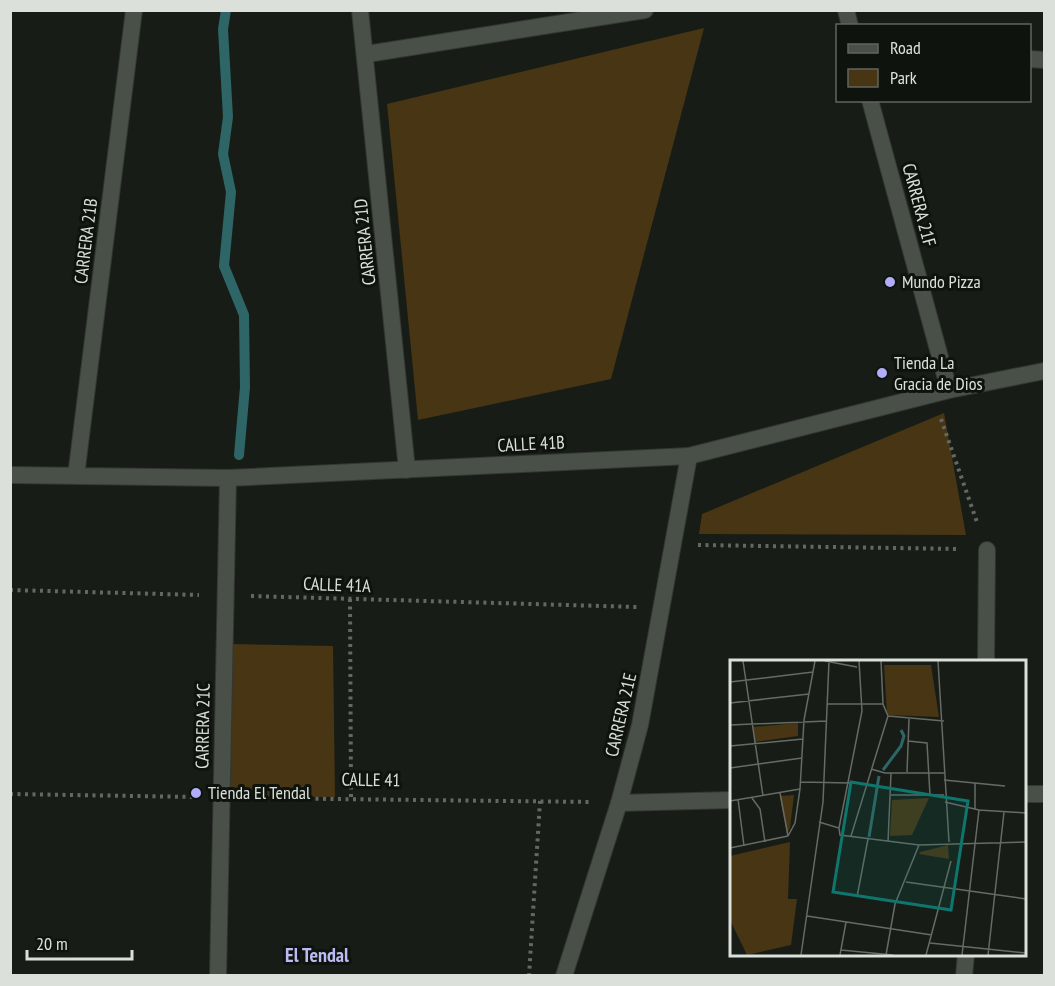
<svg xmlns="http://www.w3.org/2000/svg" width="1055" height="986" font-family="'PT Sans Narrow',sans-serif">
<style>
.green{fill:#473514}
.lines{fill:none;stroke-linecap:round;stroke-linejoin:round}
.stream{stroke:#2e6567;stroke-width:10}
.minor-casing{stroke:#343733;stroke-width:18}
.tertiary-casing{stroke:#343733;stroke-width:18}
.path{stroke:#636862;stroke-width:4;stroke-dasharray:3 4.5;stroke-linecap:butt}
.minor{stroke:#495048;stroke-width:16}
.tertiary{stroke:#495048;stroke-width:16}
.poi-dot{fill:#b1adfa;stroke:#0e140d;stroke-width:2}
.labels{text-anchor:middle;stroke-width:6;stroke-linejoin:round;paint-order:stroke}
.street-label{font-size:18px;fill:#dce0db;stroke:#0e140d}
.poi-label{font-size:18px;fill:#dce0db;stroke:#0e140d;text-anchor:start}
.neighbourhood-label{font-size:20px;font-weight:bold;fill:#bcbaf3;stroke:#0e140d}
.inset-river{fill:none;stroke:#2e6567;stroke-width:3}
.inset-road{fill:none;stroke:#666b65;stroke-width:1.5}
.view{fill:#0f766e;fill-opacity:0.15;stroke:#0f766e;stroke-width:3}
.inset-edge{fill:none;stroke:#dce0db;stroke-width:3}
</style>
<rect width="100%" height="100%" fill="#171d16"/>
<path class="green" d="M 704,28 L 611,379 L 418,420 L 387,104 Z
M 944,413 L 966,535 L 699,534 L 702,514 Z
M 231,644 L 333,646 L 335,797 L 230,796 Z"/>
<g class="lines">
<path class="stream" d="M 226,10 L 223,29 L 228,117 L 223,154 L 231,192 L 224,266 L 244,315 L 245,387 L 239,455"/>
<g class="minor-casing">
<path id="minor" d="M 360,10 L 407,470
M 367,54 L 645,10
M 1030,59 L 1044,60
M 10,475 L 228,478 L 689,456
M 76,476 L 134,10
M 986,662 L 987,550
M 1024,794 L 1044,794
M 619,803 L 731,800
M 218,976 L 228,478
M 964,976 L 966,954"/>
</g>
<g class="tertiary-casing">
<path id="tertiary" d="M 846,10 L 850,26
M 870,100 L 949,390
M 564,976 L 619,803 L 640,725 L 689,456 L 949,390 L 1044,371"/>
</g>
<path class="path" d="M 941,419 L 978,525
M 698,545 L 960,549
M 10,590 L 199,595
M 251,596 L 637,607
M 350,599 L 351,799
M 10,794 L 196,797
M 248,798 L 592,802
M 529,976 L 540,801"/>
<use href="#minor" class="minor"/>
<use href="#tertiary" class="tertiary"/>
</g>
<g class="poi-dot">
<circle cx="890" cy="282" r="6"/>
<circle cx="882" cy="373" r="6"/>
<circle cx="196" cy="793" r="6"/>
</g>
<g class="labels">
<g class="street-label">
<text transform="translate(919 205) rotate(75)" y="6">CARRERA 21F</text>
<text transform="translate(86 241) rotate(-83)" y="6">CARRERA 21B</text>
<text transform="translate(365 242) rotate(-96)" y="6">CARRERA 21D</text>
<text transform="translate(531 444) rotate(-3)" y="6">CALLE 41B</text>
<text transform="translate(337 585) rotate(2)" y="6">CALLE 41A</text>
<text transform="translate(621 715) rotate(-77)" y="6">CARRERA 21E</text>
<text transform="translate(203 726) rotate(-89)" y="6">CARRERA 21C</text>
<text transform="translate(371 780) rotate(1)" y="6">CALLE 41</text>
</g>
<g class="poi-label">
<text x="902" y="288">Mundo Pizza</text>
<text x="894" y="369">Tienda La<tspan x="894" dy="21">Gracia de Dios</tspan></text>
<text x="208" y="799">Tienda El Tendal</text>
</g>
<g class="neighbourhood-label">
<text x="317" y="962">El Tendal</text>
</g>
</g>
<g transform="translate(730 660)">
<rect width="296" height="296" fill="#171d16"/>
<path d="M 154,5 L 201,5 L 209,57 L 157,55 ZM 68,63 L 68,76 L 24,82 L 23,67 ZM 64,135 L 60,168 L 57,174 L 50,136 ZM 199,138 L 182,175 L 160,176 L 162,140 ZM 60,182 L 58,239 L 67,239 L 61,285 L 17,295 L 0,260 L 0,196 ZM 218,185 L 219,199 L 189,194 L 190,192 Z" fill="#473514"/>
<path class="inset-river" d="M 153,110 L 171,86 L 174,76 L 171,70M 139,177 L 149,116"/>
<path class="inset-road" d="M 13,1 L 33,136M 95,1 L 127,7M 208,1 L 219,182M 0,22 L 83,12M 0,43 L 79,34M 97,44 L 153,44M 158,56 L 214,61M 0,65 L 97,61M 178,81 L 197,83 L 200,135M 0,86 L 73,79M 0,108 L 72,98M 141,109 L 155,113 L 214,113M 177,112 L 179,59M 214,120 L 275,126M 71,122 L 120,123M 245,123 L 245,149M 50,133 L 58,176M 161,135 L 214,135M 22,138 L 30,149 L 35,182M 8,139 L 14,186M 0,141 L 70,129M 215,142 L 249,150 L 296,153M 89,162 L 109,168 L 110,175 L 189,185 L 296,182M 109,168 L 132,51 L 129,1M 58,176 L 65,163 L 70,129 L 74,60 L 85,1M 121,176 L 158,56 L 153,44 L 151,1M 158,182 L 161,113M 0,188 L 58,176M 176,222 L 296,239M 127,237 L 138,179M 77,256 L 202,275M 200,283 L 296,293M 111,290 L 163,295M 71,295 L 93,142 L 99,1M 110,295 L 116,262M 156,295 L 165,244 L 189,185M 196,295 L 221,201M 232,295 L 249,150M 258,295 L 274,152"/>
<path class="view" d="M 121,122 L 238,141 L 221,250 L 103,232 Z"/>
<rect width="296" height="296" class="inset-edge"/>
</g>
<rect width="1055" height="986" fill="none" stroke="#dce0db" stroke-width="24"/>
<rect x="836" y="24" width="195" height="78" fill="#0e140d" stroke="#60665f" stroke-width="1.5"/>
<rect x="848" y="44" width="30" height="9" fill="#495048" stroke="#60665f" stroke-width="1.5"/>
<text x="890" y="54" font-size="18" fill="#dce0db">Road</text>
<rect x="848" y="69" width="30" height="18" fill="#473514" stroke="#60665f" stroke-width="1.5"/>
<text x="890" y="84" font-size="18" fill="#dce0db">Park</text>
<path d="M27 950v9h105v-9" fill="none" stroke="#dce0db" stroke-width="3"/>
<text x="36" y="950" font-size="18" fill="#dce0db" stroke="#0e140d" stroke-width="4.5" paint-order="stroke">20 m</text>
</svg>
